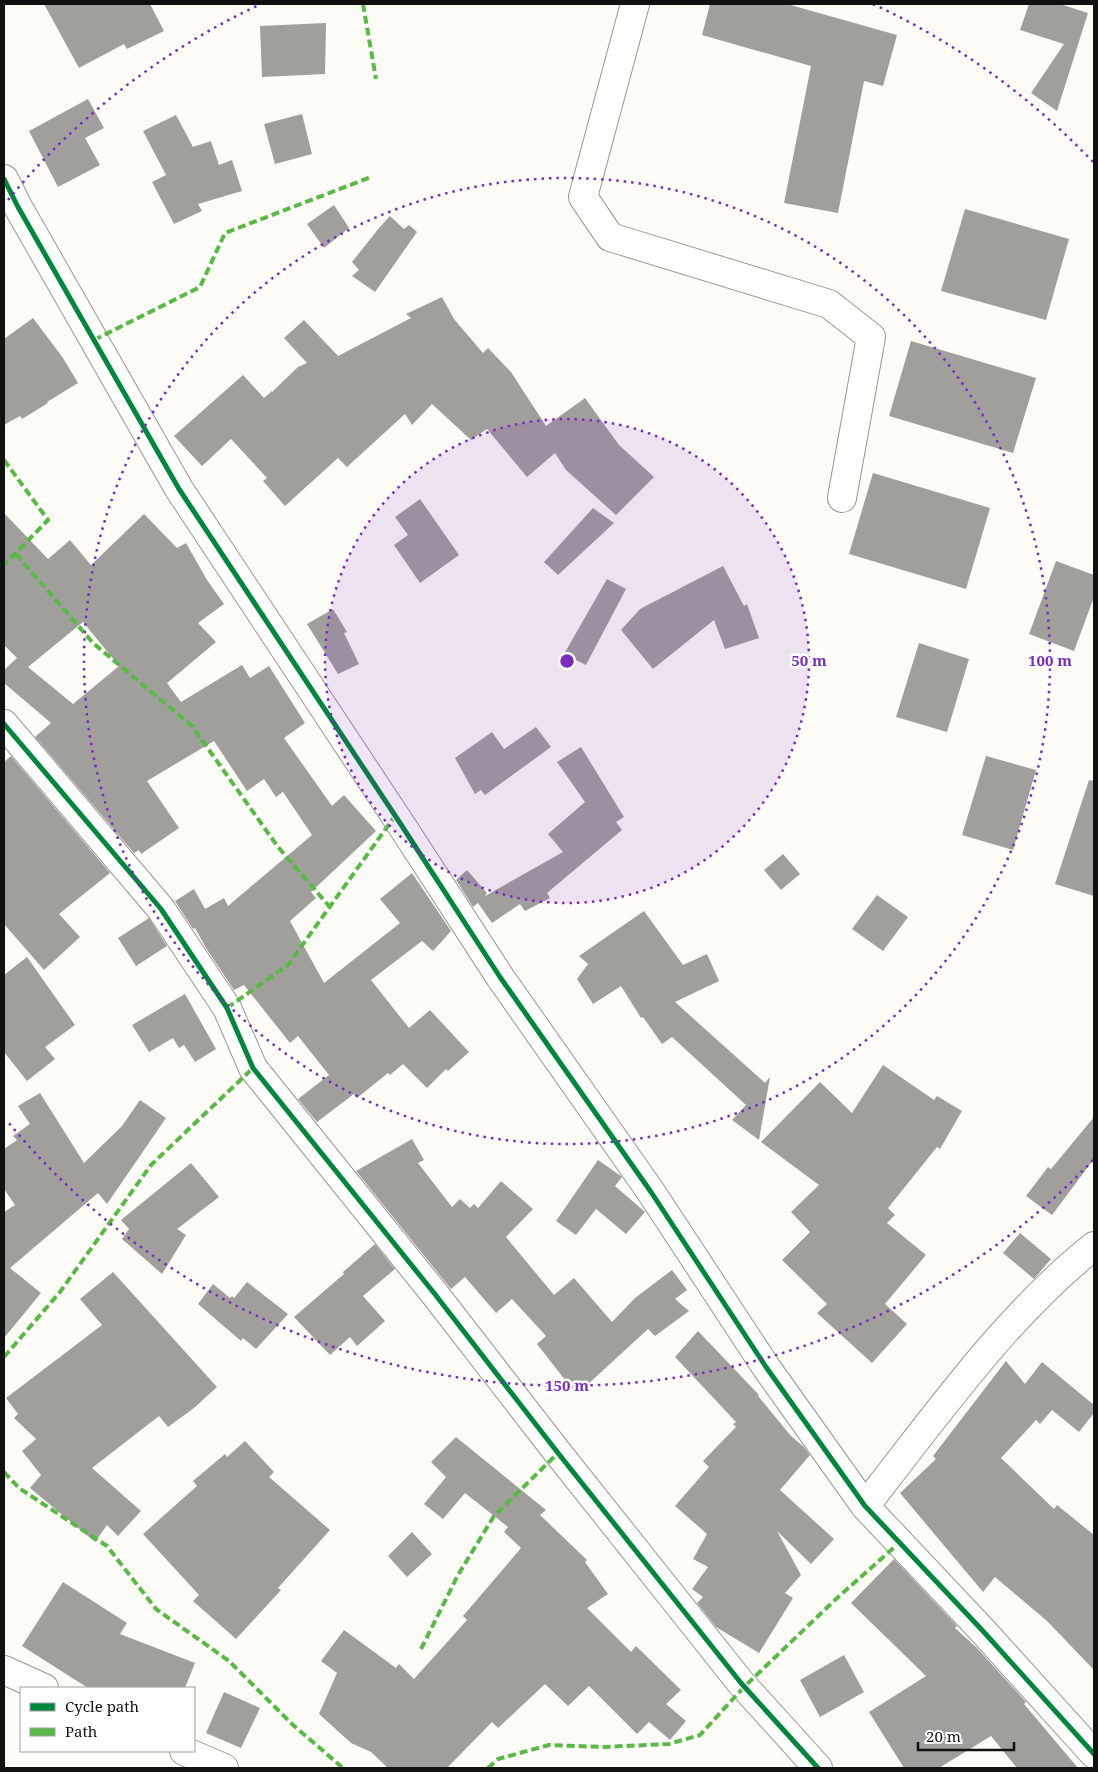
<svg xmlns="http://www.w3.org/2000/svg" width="1098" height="1772" font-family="'Noto Serif',serif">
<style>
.building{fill:#a19f9c;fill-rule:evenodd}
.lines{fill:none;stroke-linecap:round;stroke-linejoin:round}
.minor-casing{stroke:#979795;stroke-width:30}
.minor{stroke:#fffffe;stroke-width:28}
.quiet{stroke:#58b947;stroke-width:4;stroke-dasharray:8 4;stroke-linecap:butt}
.cycleway-casing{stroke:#fff;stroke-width:8}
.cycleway{stroke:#00873e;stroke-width:5}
.ring{fill:none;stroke:#7b2cbf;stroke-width:2.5;stroke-dasharray:2.5 5}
.centre{fill:#7b2cbf;stroke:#fff;stroke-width:2.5}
.ring-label{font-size:15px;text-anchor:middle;font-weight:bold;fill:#7b2cbf;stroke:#fff;stroke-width:5;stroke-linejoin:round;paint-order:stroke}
</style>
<rect width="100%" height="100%" fill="#fdfcf7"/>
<path class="building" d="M 44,4 L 150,4 L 164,31 L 127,49 L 124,44 L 79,68 Z
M 710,4 L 787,4 L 897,35 L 883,86 L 864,81 L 838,213 L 784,203 L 811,66 L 702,35 Z
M 1029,4 L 1060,4 L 1088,13 L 1057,111 L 1031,93 L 1064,44 L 1020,30 Z
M 326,23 L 325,74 L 262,77 L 260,26 Z
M 88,99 L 104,128 L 85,138 L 100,165 L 58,187 L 29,131 Z
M 302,114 L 312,154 L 275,164 L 264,124 Z
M 176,115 L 193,147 L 211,141 L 219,165 L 232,160 L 242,191 L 198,204 L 202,211 L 174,224 L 152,182 L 166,175 L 143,131 Z
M 334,205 L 349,228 L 324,248 L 307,224 Z
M 965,209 L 1069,239 L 1046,320 L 941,291 Z
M 390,216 L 404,229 L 409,225 L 417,232 L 375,292 L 352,276 L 359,270 L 352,262 L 379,228 Z
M 442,297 L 454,319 L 483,353 L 488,348 L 511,372 L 546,426 L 585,398 L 619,445 L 654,477 L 616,515 L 566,470 L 555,453 L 527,477 L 487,429 L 471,440 L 432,404 L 412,425 L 405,414 L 347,467 L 338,458 L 285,506 L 263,481 L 267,478 L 231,439 L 202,466 L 174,436 L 243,375 L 264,398 L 272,391 L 273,393 L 273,391 L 298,367 L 307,363 L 284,338 L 304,320 L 338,356 L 411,318 L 406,314 Z
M 33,318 L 63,358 L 78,383 L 47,402 L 48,403 L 22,419 L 20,416 L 4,425 L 4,339 Z
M 911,341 L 1036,378 L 1013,453 L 889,416 Z
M 873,473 L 990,508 L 966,589 L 849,554 Z
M 420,499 L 459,555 L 420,583 L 394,545 L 408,535 L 395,517 Z
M 593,508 L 614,523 L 558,575 L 544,562 Z
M 4,513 L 48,559 L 70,540 L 91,565 L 144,514 L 177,548 L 186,543 L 207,580 L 224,604 L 198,623 L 216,642 L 167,683 L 181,702 L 242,665 L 250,678 L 269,666 L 305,723 L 284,738 L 332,806 L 344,795 L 376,831 L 311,892 L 316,898 L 290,921 L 324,983 L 400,923 L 380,899 L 412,873 L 451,931 L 433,951 L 422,941 L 371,980 L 409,1028 L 430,1010 L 469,1052 L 448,1071 L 446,1069 L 427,1088 L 403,1064 L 390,1075 L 388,1073 L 357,1098 L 354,1094 L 317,1122 L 298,1099 L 329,1075 L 298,1036 L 290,1043 L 244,985 L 234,990 L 206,948 L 195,928 L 193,929 L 175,901 L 194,889 L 205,909 L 224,898 L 228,906 L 312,835 L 283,792 L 276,797 L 264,779 L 247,791 L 214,741 L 147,781 L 179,828 L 141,854 L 139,850 L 134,853 L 35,737 L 51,723 L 4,683 L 4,670 L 17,658 L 4,645 ZM 83,622 L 119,666 L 73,704 L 28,667 Z
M 1056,561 L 1094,575 L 1094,597 L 1074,651 L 1029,634 Z
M 723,566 L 744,606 L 747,604 L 759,638 L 725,649 L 714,620 L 653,669 L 621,630 L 640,609 Z
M 607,579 L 626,589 L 586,665 L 564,654 Z
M 333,609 L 347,632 L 344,633 L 359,664 L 338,674 L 307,624 Z
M 919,643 L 969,659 L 947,732 L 896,717 Z
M 536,727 L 551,747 L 485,795 L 481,790 L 475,794 L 455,758 L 492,732 L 504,749 Z
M 581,747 L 624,817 L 616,822 L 622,830 L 547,893 L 550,898 L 525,911 L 520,904 L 492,923 L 478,903 L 473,907 L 456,880 L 467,870 L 487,893 L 485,896 L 563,852 L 548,834 L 585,802 L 557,762 Z
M 11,756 L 110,873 L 59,914 L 80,937 L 44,970 L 4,924 L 4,762 Z
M 986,756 L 1036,770 L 1013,850 L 962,835 Z
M 1089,780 L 1094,781 L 1094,896 L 1055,884 Z
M 783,854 L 800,874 L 781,890 L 764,870 Z
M 877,895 L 908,917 L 883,951 L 852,929 Z
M 644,911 L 683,965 L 707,954 L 719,981 L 675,1002 L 765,1083 L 770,1077 L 759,1140 L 732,1120 L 746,1105 L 672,1037 L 662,1044 L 643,1017 L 641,1018 L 621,986 L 593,1004 L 577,979 L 588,964 L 579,956 Z
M 149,918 L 167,946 L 136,966 L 118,938 Z
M 27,957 L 75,1025 L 45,1047 L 55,1059 L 27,1081 L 4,1052 L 4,975 Z
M 185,994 L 216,1049 L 195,1062 L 184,1045 L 179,1048 L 173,1038 L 149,1052 L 132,1025 Z
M 883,1065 L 934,1100 L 937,1096 L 962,1111 L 940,1149 L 937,1147 L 888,1208 L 895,1215 L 887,1223 L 926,1255 L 885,1304 L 907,1324 L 872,1363 L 817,1313 L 827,1304 L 782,1260 L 810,1232 L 791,1212 L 819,1185 L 761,1142 L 820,1082 L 852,1113 Z
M 40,1093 L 84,1163 L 122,1126 L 140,1100 L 166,1118 L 107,1204 L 98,1193 L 10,1268 L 41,1293 L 4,1338 L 4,1212 L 15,1205 L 4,1189 L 4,1149 L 17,1140 L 13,1136 L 30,1124 L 18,1106 Z
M 1094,1117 L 1094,1159 L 1052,1215 L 1026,1196 L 1048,1167 L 1051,1169 Z
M 412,1139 L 424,1160 L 418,1163 L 452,1207 L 460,1199 L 470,1208 L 474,1204 L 478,1208 L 501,1181 L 533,1209 L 506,1237 L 554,1295 L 574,1278 L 612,1322 L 635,1298 L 672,1270 L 687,1290 L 675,1299 L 689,1311 L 655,1336 L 648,1329 L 586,1386 L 576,1394 L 537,1344 L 546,1336 L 512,1299 L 496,1313 L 465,1277 L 451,1289 L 356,1171 Z
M 598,1160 L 621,1176 L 622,1177 L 615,1186 L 645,1212 L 626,1234 L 596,1209 L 576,1235 L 556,1221 Z
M 191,1163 L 219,1197 L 177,1229 L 186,1235 L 162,1274 L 122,1239 L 129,1229 L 121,1220 Z
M 1020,1233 L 1051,1259 L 1034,1279 L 1003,1253 Z
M 375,1244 L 395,1269 L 363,1296 L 385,1321 L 357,1346 L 350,1337 L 330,1355 L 294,1317 L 344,1274 L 343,1272 Z
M 113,1272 L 217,1387 L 194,1408 L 168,1427 L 159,1416 L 92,1468 L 141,1511 L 118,1536 L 107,1525 L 95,1542 L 30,1488 L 41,1475 L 22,1451 L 36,1439 L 14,1418 L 18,1414 L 6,1398 L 102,1325 L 80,1299 Z
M 247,1282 L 288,1314 L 256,1349 L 243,1338 L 241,1341 L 198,1304 L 213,1284 L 230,1298 L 232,1296 L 234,1298 Z
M 698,1331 L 759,1395 L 758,1396 L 791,1436 L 804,1447 L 810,1455 L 780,1490 L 834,1539 L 811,1564 L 777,1531 L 801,1575 L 785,1593 L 793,1598 L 759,1653 L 716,1627 L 697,1603 L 703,1597 L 692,1589 L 708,1567 L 693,1559 L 707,1534 L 675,1506 L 709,1467 L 703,1461 L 736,1427 L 733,1424 L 736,1422 L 675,1357 Z
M 1006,1361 L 1025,1384 L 1042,1362 L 1094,1405 L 1094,1413 L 1079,1432 L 1052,1410 L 1040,1424 L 1036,1420 L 1001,1458 L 1054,1509 L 1057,1505 L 1094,1535 L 1094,1670 L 1047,1621 L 995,1577 L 983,1592 L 900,1493 L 936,1459 L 933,1456 Z
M 456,1437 L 546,1510 L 540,1515 L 587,1560 L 585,1562 L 608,1594 L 587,1608 L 631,1652 L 636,1646 L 681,1690 L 666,1704 L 686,1721 L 670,1740 L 649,1722 L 637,1734 L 589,1686 L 568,1706 L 545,1684 L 498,1728 L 492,1722 L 447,1768 L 388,1768 L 371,1752 L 351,1743 L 319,1714 L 337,1673 L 321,1661 L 344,1630 L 396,1668 L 399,1664 L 414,1679 L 467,1620 L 463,1616 L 521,1548 L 504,1532 L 508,1527 L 465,1493 L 443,1519 L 424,1504 L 446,1477 L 431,1462 Z
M 245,1441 L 274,1472 L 269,1477 L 330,1530 L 278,1588 L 281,1590 L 236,1639 L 193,1601 L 199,1595 L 143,1534 L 197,1486 L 193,1481 L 225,1454 L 227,1457 Z
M 412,1532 L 432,1554 L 407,1577 L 388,1556 Z
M 894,1559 L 957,1626 L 955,1628 L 977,1648 L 1026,1702 L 1024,1704 L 1078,1768 L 1017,1768 L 991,1736 L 939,1768 L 904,1768 L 869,1712 L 926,1676 L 851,1603 Z
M 63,1582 L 127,1623 L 120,1634 L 195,1663 L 185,1688 L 88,1688 L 22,1646 Z
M 844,1655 L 864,1692 L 820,1717 L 800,1680 Z
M 224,1692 L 260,1708 L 241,1748 L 206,1733 Z"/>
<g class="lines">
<g class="minor-casing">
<path id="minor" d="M 635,4 L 583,197 L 610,237 L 829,304 L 871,337 L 842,498
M 4,179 L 18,207 L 179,489 L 400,823 L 500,977 L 651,1192 L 766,1367 L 865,1506 L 982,1630 L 1094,1754
M 4,724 L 161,909 L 227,1008 L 253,1068 L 434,1293 L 558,1453 L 741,1683 L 818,1768
M 865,1506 C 936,1416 1004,1318 1094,1246
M 4,1670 L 44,1688
M 184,1751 L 224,1768"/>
</g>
<use href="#minor" class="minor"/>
<path class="quiet" d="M 363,4 L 376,79
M 94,340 L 200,287 L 225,233 L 371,177
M 4,460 L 48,520 L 4,565
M 16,554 L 93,643 L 192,726 L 278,847 L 329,906
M 227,1008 L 288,965 L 395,816
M 4,1357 L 60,1292 L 151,1165 L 253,1068
M 4,1472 L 19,1488 L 107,1546 L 156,1609 L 229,1661 L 293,1725 L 343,1768
M 421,1649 L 458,1575 L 494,1516 L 558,1453
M 488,1768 L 498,1759 L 549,1745 L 603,1747 L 669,1744 L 700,1735 L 744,1687 L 836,1599 L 899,1543"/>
<g class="cycleway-casing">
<path id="cycleway" d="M 4,179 L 18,207 L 179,489 L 400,823 L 500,977 L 651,1192 L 766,1367 L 865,1506 L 982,1630 L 1094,1754
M 4,724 L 161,909 L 227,1008 L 253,1068 L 434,1293 L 558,1453 L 741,1683 L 818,1768"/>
</g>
<use href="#cycleway" class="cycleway"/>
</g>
<circle cx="567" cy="661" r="242" fill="#7b2cbf" fill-opacity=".12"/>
<g class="ring">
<circle cx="567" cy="661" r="242"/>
<circle cx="567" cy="661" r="483"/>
<path d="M1093 1160A725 725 0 0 1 8 1122M8 200A725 725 0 0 1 261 4M873 4A725 725 0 0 1 1093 162"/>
</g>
<circle cx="567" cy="661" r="8" class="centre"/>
<g class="ring-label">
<text x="809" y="666">50 m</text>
<text x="1050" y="666">100 m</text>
<text x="567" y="1391">150 m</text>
</g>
<rect width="1098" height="1772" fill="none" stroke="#111111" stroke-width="10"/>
<rect x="20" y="1687" width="175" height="65" fill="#ffffff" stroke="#a0a0a0"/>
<rect x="30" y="1703" width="25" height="8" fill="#00873e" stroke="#a0a0a0"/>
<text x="65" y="1712" font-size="15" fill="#111111">Cycle path</text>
<rect x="30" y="1728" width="25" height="8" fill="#58b947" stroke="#a0a0a0"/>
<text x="65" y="1737" font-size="15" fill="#111111">Path</text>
<path d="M918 1742v8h96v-8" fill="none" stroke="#111111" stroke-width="2.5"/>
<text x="926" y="1742" font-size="15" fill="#111111" stroke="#ffffff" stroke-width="4" paint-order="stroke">20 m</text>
</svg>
